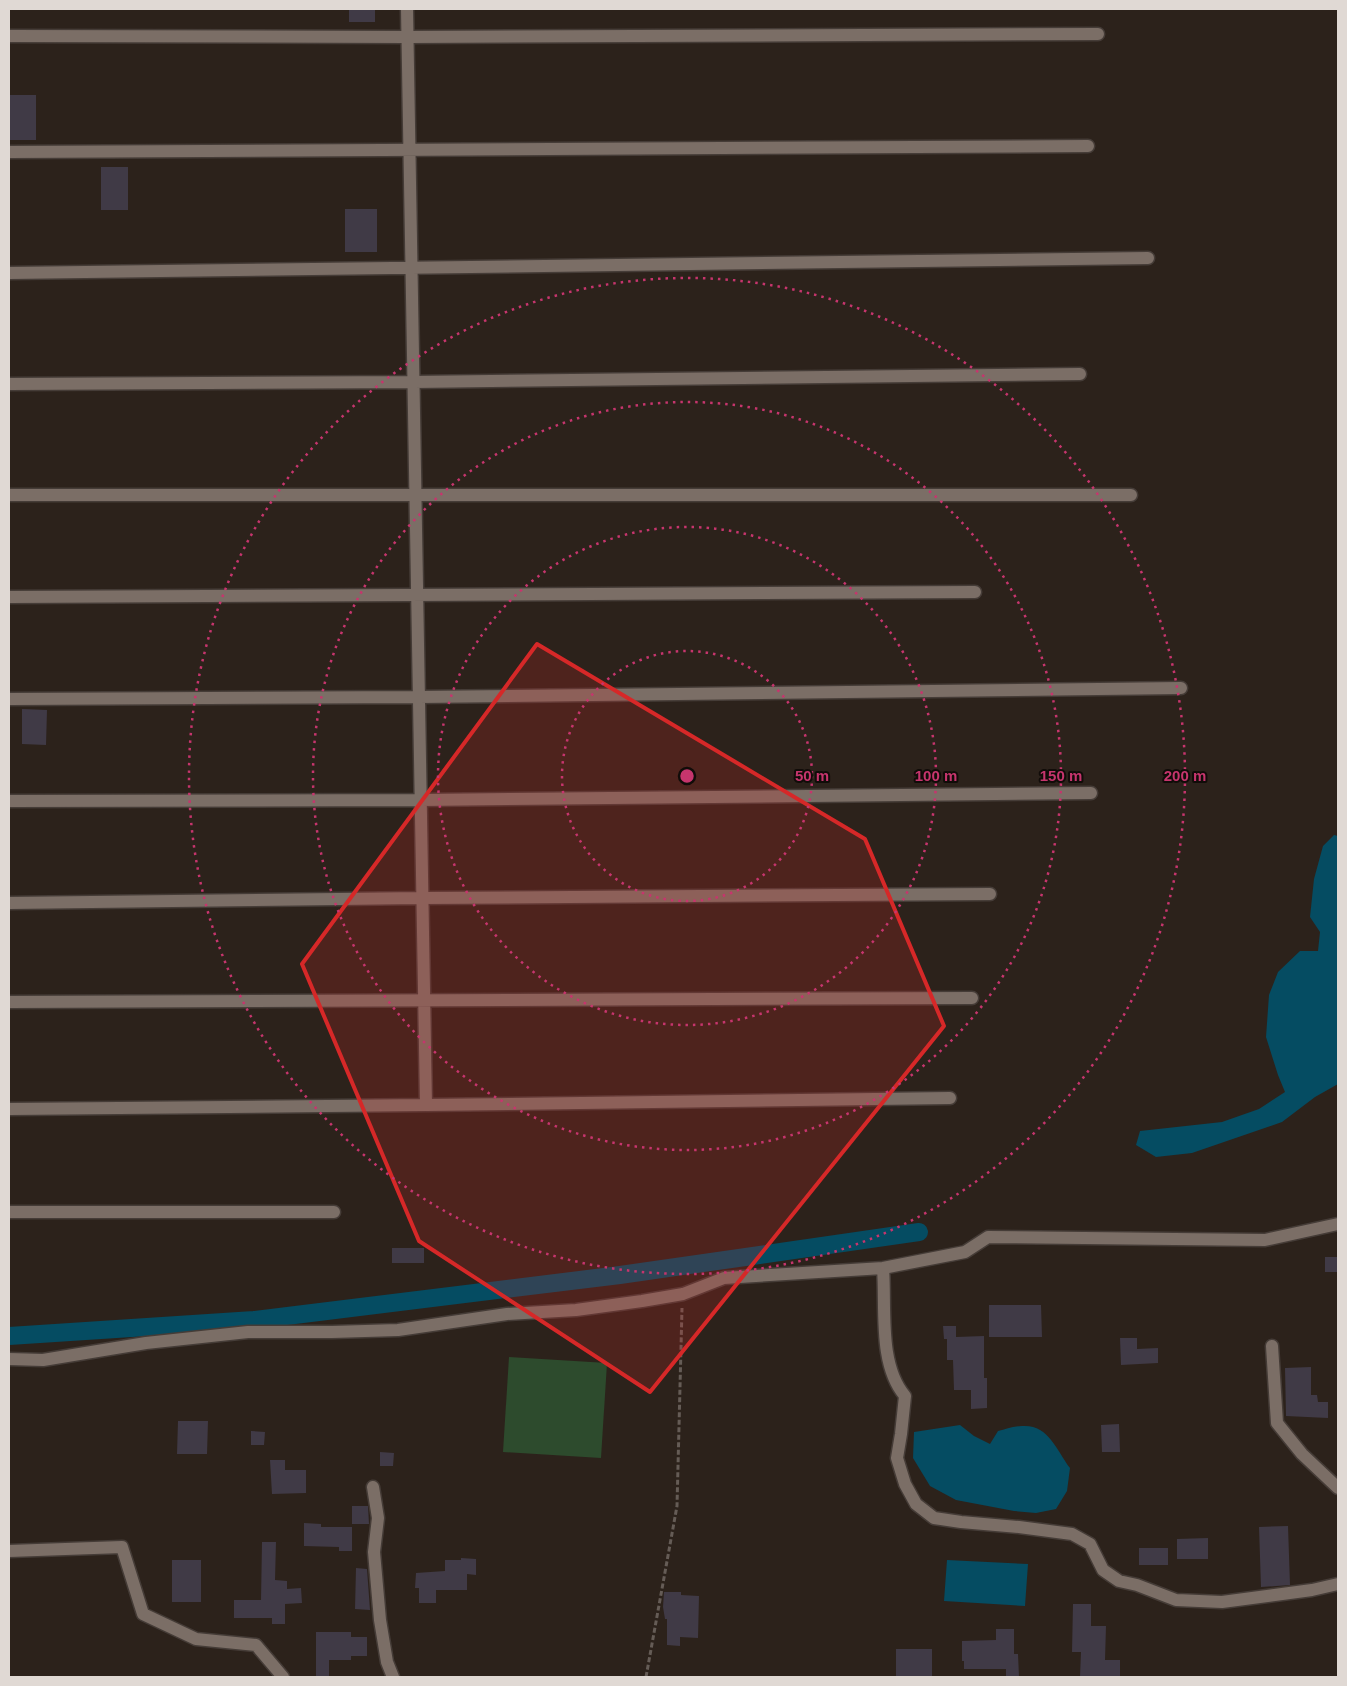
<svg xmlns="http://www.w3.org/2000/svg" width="1347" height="1686" font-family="Arial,sans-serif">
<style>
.green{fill:#2d4b2d}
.water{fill:#054c62}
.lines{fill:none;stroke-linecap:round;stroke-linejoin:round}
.canal{stroke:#054c62;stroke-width:18}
.building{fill:#403a46}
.minor-casing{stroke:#453c37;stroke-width:15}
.path{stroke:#655c56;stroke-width:3;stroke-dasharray:5 2.5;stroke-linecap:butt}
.minor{stroke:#7b6e66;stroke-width:12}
.marked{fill:#d62828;fill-opacity:0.2;stroke:#d62828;stroke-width:4;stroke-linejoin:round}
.ring{fill:none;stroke:#c6356d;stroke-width:2.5;stroke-dasharray:2.5 5}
.centre{fill:#c6356d;stroke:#110c09;stroke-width:2.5}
.ring-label{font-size:15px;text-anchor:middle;font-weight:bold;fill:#c6356d;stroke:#110c09;stroke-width:4;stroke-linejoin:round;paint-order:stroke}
</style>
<rect width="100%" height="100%" fill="#2c221b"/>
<path class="green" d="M 509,1357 L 607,1363 L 601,1458 L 503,1452 Z"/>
<path class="water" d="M 1334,835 L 1338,836 L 1338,1084 L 1315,1097 L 1282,1122 L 1192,1153 L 1156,1157 L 1136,1145 L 1140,1131 L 1222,1122 L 1259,1109 L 1285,1092 L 1278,1075 L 1266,1037 L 1269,995 L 1278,972 L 1300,951 L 1318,951 L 1320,932 L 1310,917 L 1314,879 L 1323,846 Z
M 960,1425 L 974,1436 L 990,1444 L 998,1431 C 1006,1429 1014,1426 1022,1426 C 1048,1424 1056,1449 1070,1468 L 1067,1491 L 1056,1509 L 1036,1513 L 1014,1511 L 956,1500 L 930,1486 L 913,1458 L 914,1432 Z
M 947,1560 L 1028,1564 L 1025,1606 L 944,1601 Z"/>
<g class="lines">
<path class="canal" d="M 9,1336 L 254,1320 L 620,1275 L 919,1232"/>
</g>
<path class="building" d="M 349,9 L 375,9 L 375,22 L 349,22 Z
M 9,95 L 36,95 L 36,140 L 9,140 Z
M 101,167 L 128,167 L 128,210 L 101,210 Z
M 345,209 L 377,209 L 377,252 L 345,252 Z
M 22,709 L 47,710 L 46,745 L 22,744 Z
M 392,1248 L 424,1248 L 424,1263 L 392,1263 Z
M 1325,1257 L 1338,1257 L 1338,1272 L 1325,1272 Z
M 989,1305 L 1041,1305 L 1042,1337 L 989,1337 Z
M 943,1326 L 956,1326 L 956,1337 L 984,1336 L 984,1378 L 987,1378 L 987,1408 L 971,1409 L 971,1390 L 954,1390 L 953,1360 L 947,1360 L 947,1339 L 944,1339 Z
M 1120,1338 L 1137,1338 L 1137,1349 L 1158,1348 L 1158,1363 L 1121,1365 Z
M 1311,1367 L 1311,1395 L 1317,1395 L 1318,1402 L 1328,1402 L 1328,1418 L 1286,1416 L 1285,1368 Z
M 178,1421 L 208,1421 L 207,1454 L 177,1454 Z
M 1119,1424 L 1120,1452 L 1102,1452 L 1101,1425 Z
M 251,1431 L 265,1432 L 264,1445 L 251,1445 Z
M 380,1452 L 394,1453 L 393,1466 L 380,1466 Z
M 270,1460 L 285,1460 L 285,1470 L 306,1470 L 306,1493 L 272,1494 Z
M 352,1506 L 368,1506 L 369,1524 L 352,1524 Z
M 304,1523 L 321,1524 L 321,1527 L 352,1527 L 352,1551 L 339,1551 L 339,1547 L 304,1546 Z
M 1288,1526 L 1290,1585 L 1261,1587 L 1259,1527 Z
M 1208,1538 L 1208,1559 L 1177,1559 L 1177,1539 Z
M 262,1542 L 276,1542 L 275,1580 L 287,1581 L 287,1589 L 301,1588 L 302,1603 L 285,1604 L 285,1624 L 272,1624 L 272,1618 L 234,1618 L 234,1600 L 261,1600 Z
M 1139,1548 L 1168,1548 L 1168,1565 L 1139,1565 Z
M 461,1558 L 476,1559 L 476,1575 L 467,1574 L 467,1590 L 436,1590 L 436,1603 L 419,1603 L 419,1588 L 415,1588 L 416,1573 L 445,1571 L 445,1560 L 461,1560 Z
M 172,1560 L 201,1560 L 201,1602 L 172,1602 Z
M 356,1568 L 367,1569 L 370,1610 L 355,1609 Z
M 664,1592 L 681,1592 L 681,1595 L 699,1596 L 698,1638 L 680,1637 L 680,1646 L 667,1645 L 667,1619 L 665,1619 L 663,1607 Z
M 1073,1604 L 1091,1604 L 1091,1626 L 1106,1626 L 1105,1660 L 1120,1660 L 1120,1677 L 1080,1677 L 1081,1652 L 1072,1652 Z
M 996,1629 L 1014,1629 L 1014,1654 L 1018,1654 L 1019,1677 L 1006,1677 L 1006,1669 L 964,1669 L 964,1661 L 962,1661 L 962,1641 L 996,1640 Z
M 316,1632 L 351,1632 L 351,1637 L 367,1637 L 367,1656 L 351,1656 L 351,1660 L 329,1660 L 329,1677 L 316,1677 Z
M 896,1649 L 932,1649 L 932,1677 L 896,1677 Z"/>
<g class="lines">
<g class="minor-casing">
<path id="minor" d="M 407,9 L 426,1105
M 9,36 L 408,37 L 1098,34
M 9,152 L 1088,146
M 9,273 L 1148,258
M 9,384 L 414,382 L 1080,374
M 9,495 L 1131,495
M 9,597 L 975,592
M 9,699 L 419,697 L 1181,688
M 9,801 L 421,800 L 1091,793
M 9,903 L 422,898 L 990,894
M 9,1002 L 972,998
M 9,1109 L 426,1105 L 950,1098
M 9,1212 L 334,1212
M 883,1268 C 886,1308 878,1364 905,1396 L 901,1434 L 897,1458 L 905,1484 L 916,1504 L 934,1518 L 961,1522 L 1019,1527 L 1072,1534 L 1090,1544 L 1103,1570 L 1119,1581 L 1137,1585 L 1176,1600 L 1222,1602 L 1312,1590 L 1338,1584
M 1272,1346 L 1277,1423 L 1302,1454 L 1338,1488
M 9,1359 L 43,1360 L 146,1343 L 248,1332 L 332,1332 L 398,1330 L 507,1314 L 576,1310 L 642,1301 L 683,1294 L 724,1278 L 883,1268 L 965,1252 L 988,1237 L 1265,1240 L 1338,1224
M 373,1487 L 378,1518 L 374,1552 L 380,1620 L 387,1662 L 393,1677
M 9,1551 L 122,1547 L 143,1614 L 196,1639 L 256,1645 L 283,1677"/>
</g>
<path class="path" d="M 646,1677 L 677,1506 L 682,1308"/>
<use href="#minor" class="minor"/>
</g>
<path class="marked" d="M 537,644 L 865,839 L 944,1026 L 650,1392 L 419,1241 L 302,964 Z"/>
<g class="ring">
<circle cx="687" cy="776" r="125"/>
<circle cx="687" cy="776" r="249"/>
<circle cx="687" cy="776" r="374"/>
<circle cx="687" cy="776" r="498"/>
</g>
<circle cx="687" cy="776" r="8" class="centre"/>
<g class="ring-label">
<text x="812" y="781">50 m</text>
<text x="936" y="781">100 m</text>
<text x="1061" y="781">150 m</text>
<text x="1185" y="781">200 m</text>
</g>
<rect width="1347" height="1686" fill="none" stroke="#e0d9d4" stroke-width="20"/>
</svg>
